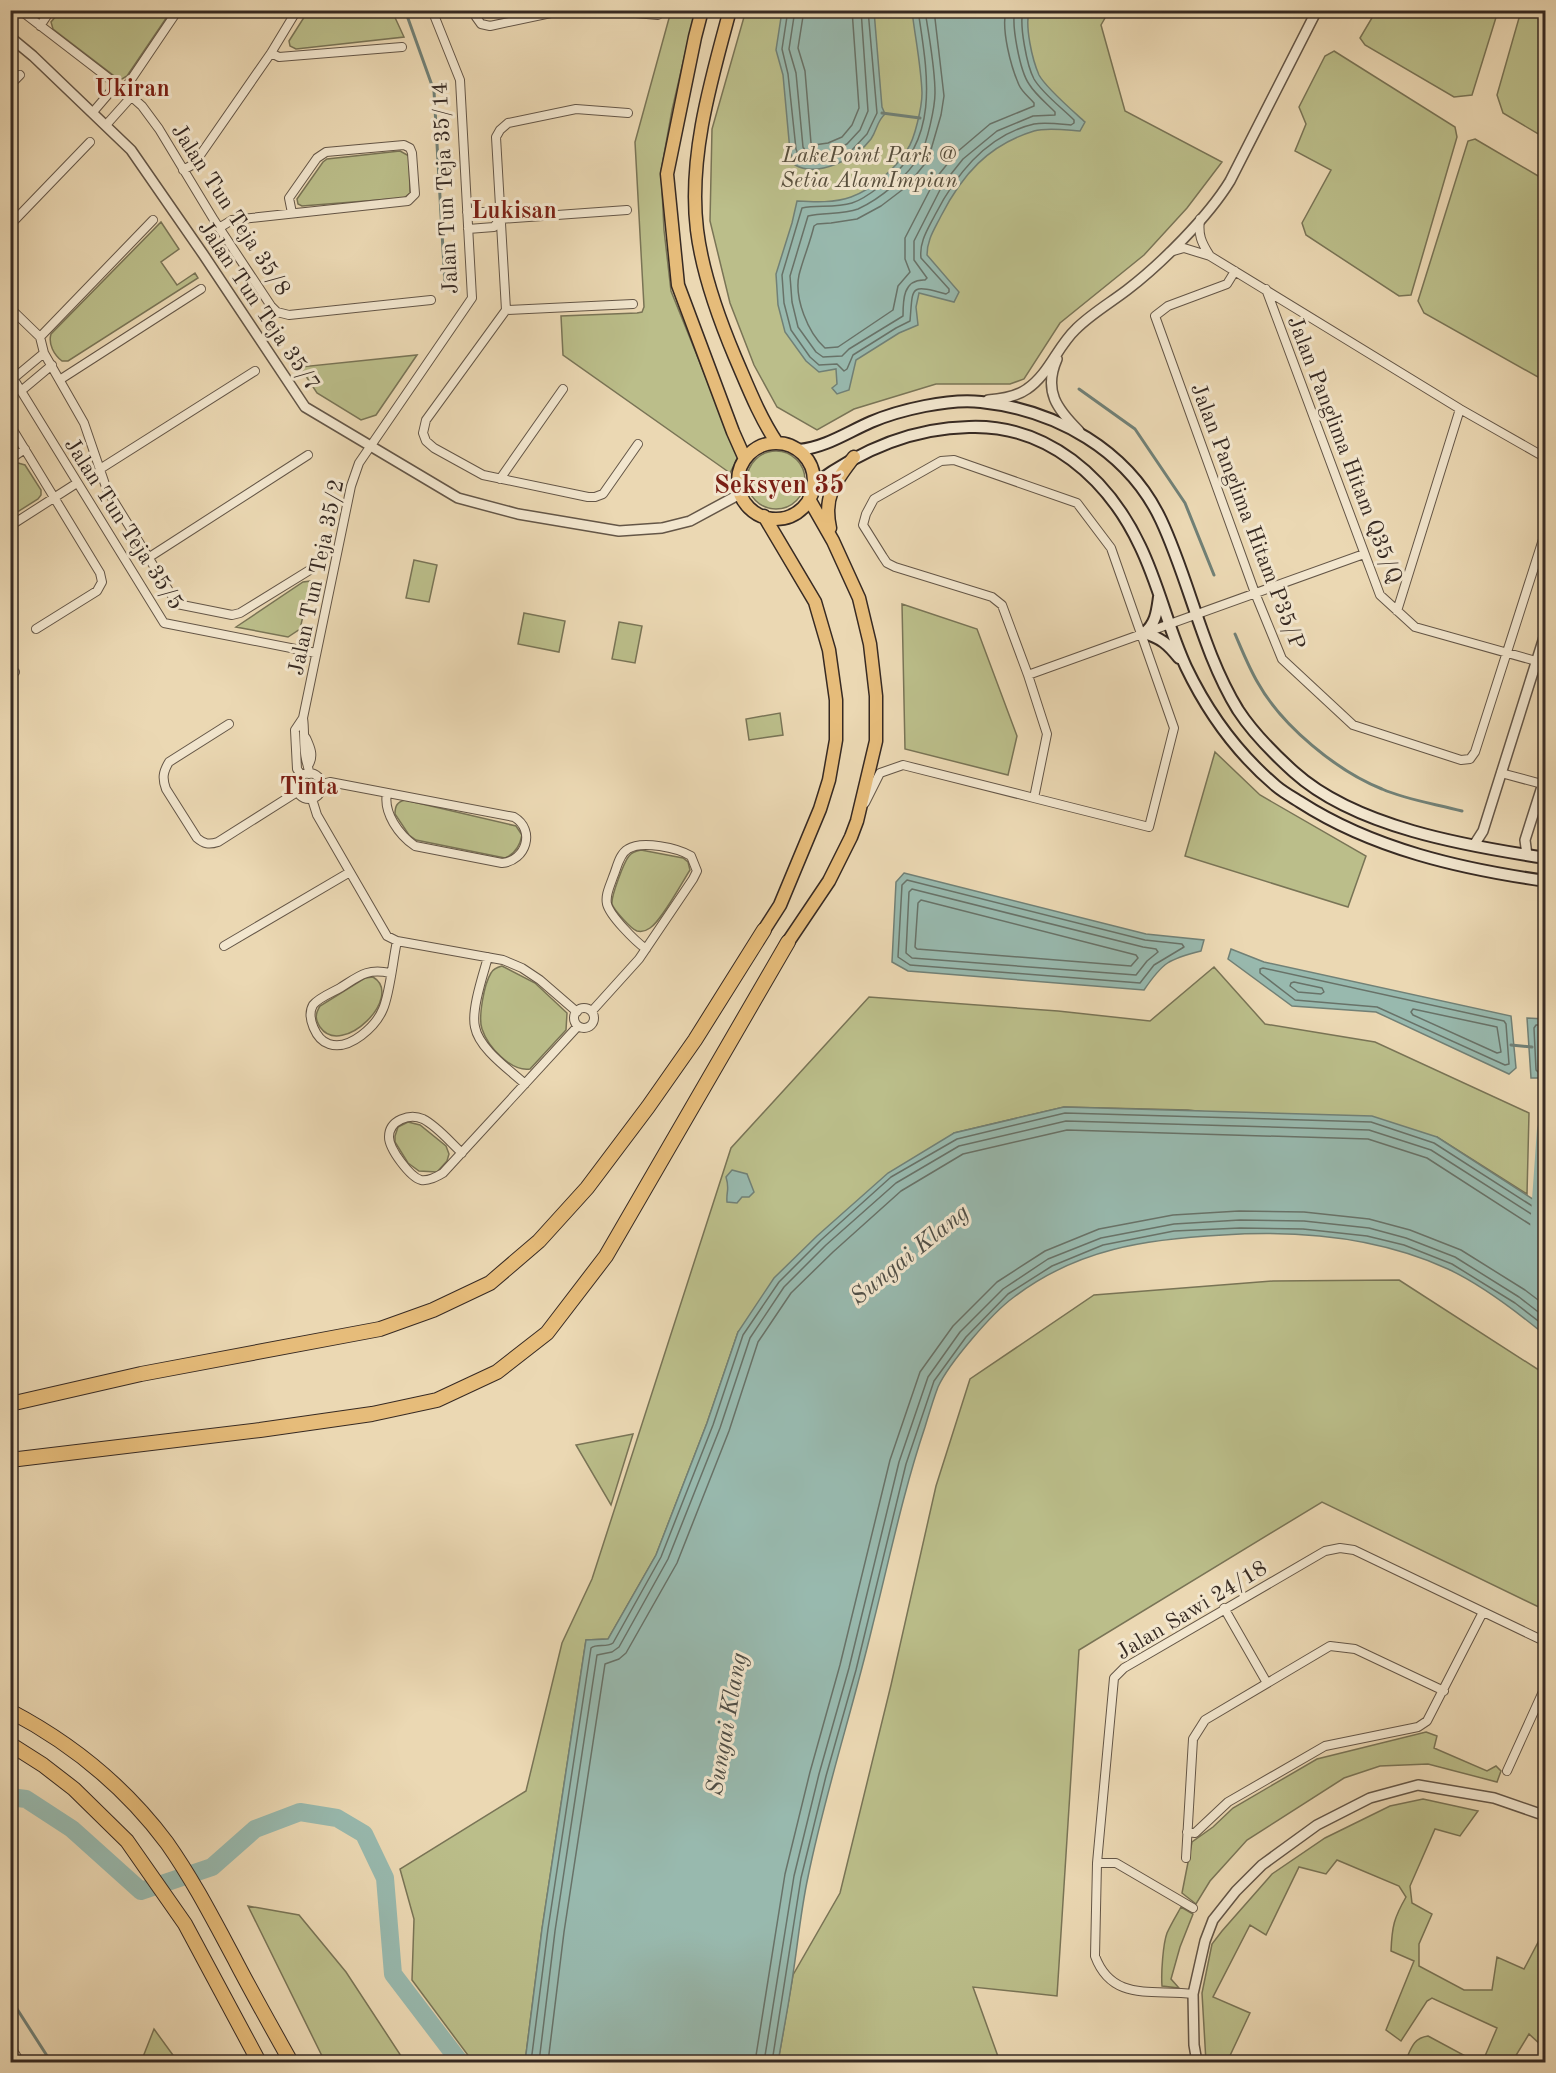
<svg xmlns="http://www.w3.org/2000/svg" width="1556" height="2073" font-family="'Old Standard TT',serif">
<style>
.green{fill:#bbbe8a;stroke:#797456;stroke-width:1.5}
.water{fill:#98b9ae;stroke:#718076;stroke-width:1.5}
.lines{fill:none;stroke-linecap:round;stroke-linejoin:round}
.shore{stroke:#687268;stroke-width:1.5}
.stream{stroke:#718076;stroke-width:3}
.river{stroke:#98b9ae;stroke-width:18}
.minor-casing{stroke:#645647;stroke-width:10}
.tertiary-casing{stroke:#645647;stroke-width:12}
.secondary-casing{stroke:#372a23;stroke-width:14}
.primary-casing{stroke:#372a23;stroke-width:15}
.motorway-casing{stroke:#372a23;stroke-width:16}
.minor{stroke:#f2e6ce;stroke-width:8}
.tertiary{stroke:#f2e6ce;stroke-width:9}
.secondary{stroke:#f2e6ce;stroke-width:10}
.primary{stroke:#e6bc7a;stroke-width:12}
.motorway{stroke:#e6bc7a;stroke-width:14}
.labels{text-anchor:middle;stroke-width:6;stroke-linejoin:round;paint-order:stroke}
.park-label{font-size:22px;font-style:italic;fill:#584f3d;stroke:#f2e6ce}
.street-label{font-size:22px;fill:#372a23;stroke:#f2e6ce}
.neighbourhood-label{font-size:24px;font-weight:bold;fill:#7a1f14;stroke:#f2e6ce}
.water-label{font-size:24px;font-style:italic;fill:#4f4e46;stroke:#f2e6ce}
.quarter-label{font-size:26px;font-weight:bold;fill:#7a1f14;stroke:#f2e6ce}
</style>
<rect width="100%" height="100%" fill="#ebd8b3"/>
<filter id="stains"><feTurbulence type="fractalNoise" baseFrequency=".00333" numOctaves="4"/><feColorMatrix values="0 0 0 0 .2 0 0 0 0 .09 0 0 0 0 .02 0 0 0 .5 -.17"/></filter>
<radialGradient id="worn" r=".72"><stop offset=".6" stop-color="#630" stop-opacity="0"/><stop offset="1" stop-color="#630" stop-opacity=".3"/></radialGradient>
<path class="green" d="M 64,10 L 171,10 L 171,11 L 127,76 L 122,79 L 117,78 L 53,29 L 51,22 L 56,16 Z
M 746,10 L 1109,11 L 1101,25 L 1125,111 L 1222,162 L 1187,208 L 1144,255 L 1060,323 L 1024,379 L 1010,384 L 936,384 L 854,409 L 817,430 L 777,407 L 754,365 L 730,303 L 710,221 L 712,129 Z
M 308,11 L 392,11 L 404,37 L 296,49 L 290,46 L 289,41 Z
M 671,11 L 695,11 L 672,110 L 661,171 L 664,230 L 671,291 L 738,457 L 730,473 L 563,355 L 561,316 L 637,313 L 642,312 L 644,307 L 635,142 Z
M 1376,11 L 1498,11 L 1472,95 L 1454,97 L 1365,45 L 1360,38 Z
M 1521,11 L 1545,11 L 1545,138 L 1503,113 L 1497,95 Z
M 1334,51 L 1455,127 L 1457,137 L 1411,295 L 1399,296 L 1306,235 L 1302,223 L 1331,170 L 1295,151 L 1306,124 L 1299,107 L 1325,56 Z
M 1475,139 L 1545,180 L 1545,381 L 1424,313 L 1418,301 L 1468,141 Z
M 400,151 L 409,156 L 410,193 L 404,198 L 302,206 L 298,204 L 297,199 L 323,162 L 327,159 Z
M 161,222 L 179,249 L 161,262 L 177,285 L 195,273 L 198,278 L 68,361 L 62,361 C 54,355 48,344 51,334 Z
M 417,355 L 376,415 L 361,420 L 317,393 L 300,367 Z
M747 480a29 29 0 1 1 58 0a29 29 0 1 1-58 0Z
M 18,463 L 25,465 L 41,490 L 41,495 L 38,499 L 11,516 L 11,468 Z
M 414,560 L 437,565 L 429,602 L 406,598 Z
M 311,581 L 300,629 L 288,637 L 236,627 L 303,582 Z
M 902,604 L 977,629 L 1017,736 L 1008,775 L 905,749 Z
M 524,613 L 565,621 L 559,652 L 518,644 Z
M 619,622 L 642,626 L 635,663 L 612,659 Z
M 780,713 L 783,735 L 749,740 L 746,719 Z
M 1215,752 L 1260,795 L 1366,856 L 1348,907 L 1185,856 Z
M 405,800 L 516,826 L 522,835 C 520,846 515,854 505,858 L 416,840 L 409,835 L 395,814 C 395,806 397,802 405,800 Z
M 641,850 L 683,858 L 688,862 L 690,870 C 681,884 662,920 650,928 C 646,931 641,932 637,931 C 631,929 614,910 612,904 C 611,896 624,862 629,856 C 632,852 636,851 641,850 Z
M 502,966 L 535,983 L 567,1013 L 566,1030 L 530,1069 C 511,1072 488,1047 482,1029 C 478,1018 484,984 491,973 C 493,969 498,967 502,966 Z
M 1214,967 L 1265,1024 L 1375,1042 L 1529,1113 L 1527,1194 L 1437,1137 L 1188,1110 L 1064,1107 L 954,1133 L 738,1332 L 707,1423 L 656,1555 L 608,1639 L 586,1640 L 542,1929 L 525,2062 L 473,2062 L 412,1980 L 414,1919 L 400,1869 L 526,1791 L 562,1643 L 592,1579 L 731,1148 L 869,997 L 1058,1011 L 1150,1021 Z
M 373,977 C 405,996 342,1059 320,1027 C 315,1019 315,1014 320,1006 L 365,978 Z
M 408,1122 L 420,1125 L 446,1146 L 449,1154 L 447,1161 L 437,1172 L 419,1171 L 408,1163 L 395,1142 L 395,1136 L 398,1127 Z
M 1399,1280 L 1545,1374 L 1545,1610 L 1322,1502 L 1079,1650 L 1057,1996 L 973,1987 L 1000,2062 L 778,2062 L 793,1975 L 840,1893 L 891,1685 L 936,1486 L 970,1379 L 1094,1295 L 1273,1281 Z
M 633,1434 L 611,1505 L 576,1445 Z
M 1426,1732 L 1437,1736 L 1434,1748 L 1487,1771 L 1496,1766 L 1501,1771 L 1497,1782 L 1428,1764 L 1380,1766 L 1344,1778 L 1247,1840 L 1210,1881 L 1196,1904 L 1182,1893 L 1192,1842 L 1213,1827 L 1233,1808 L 1317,1759 Z
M 1423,1799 L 1478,1811 L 1460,1836 L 1435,1829 L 1410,1886 L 1412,1903 L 1432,1914 L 1419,1944 L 1419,1966 L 1464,1990 L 1492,1990 L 1497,1957 L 1524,1969 L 1545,1929 L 1546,2037 L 1541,2045 L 1529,2034 L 1512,2062 L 1499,2062 L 1485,2056 L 1497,2028 L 1432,1998 L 1427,2001 L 1401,2041 L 1386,2030 L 1414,1961 L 1391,1951 C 1392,1926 1394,1918 1406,1897 L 1399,1886 L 1337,1860 L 1326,1874 L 1299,1867 L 1266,1935 L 1250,1925 L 1213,1997 L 1250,2013 L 1227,2062 L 1206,2062 L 1202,1993 L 1212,1944 L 1222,1931 L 1272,1874 L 1325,1838 L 1390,1806 Z
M 248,1906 L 299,1915 L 346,1972 L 405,2062 L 325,2062 Z
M 1181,1907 L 1193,1914 L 1180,1947 L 1171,1979 L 1179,1988 L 1162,1986 C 1161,1973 1163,1944 1167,1933 C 1171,1924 1176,1916 1181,1907 Z
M 154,2029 L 178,2062 L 141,2062 Z
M 1428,2036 L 1471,2059 L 1473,2062 L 1405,2062 C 1411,2049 1413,2038 1428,2036 Z"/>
<path class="water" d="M 782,11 L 874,11 L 882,107 L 885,114 C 877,121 877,130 871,139 C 857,158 818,178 795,165 L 790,151 L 783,75 L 776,50 Z
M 912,11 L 1029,11 C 1025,27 1032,59 1039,75 C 1046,88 1073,111 1085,122 L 1080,131 C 1066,130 1047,127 1034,131 C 988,145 962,175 941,216 C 934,230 927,240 927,255 L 959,292 L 954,302 L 919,293 L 916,307 L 918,325 L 899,333 L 856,360 L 849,390 L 837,394 L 832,388 L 837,384 L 836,369 L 819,372 L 806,361 L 785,332 L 778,305 L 776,274 L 792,223 L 797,201 C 814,202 835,203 851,197 C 873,189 895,169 907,150 C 915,139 922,106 922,93 C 921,65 915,37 912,11 Z
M 904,873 L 1146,934 L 1204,940 L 1201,951 C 1169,959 1163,962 1144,990 L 908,971 L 892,962 L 896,882 Z
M 1231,949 L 1264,962 L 1511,1016 L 1516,1068 L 1509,1074 L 1376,1012 L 1292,1006 L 1228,959 Z
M 1527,1018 L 1545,1019 L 1545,1078 L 1531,1078 Z
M 1064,1107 L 1372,1116 L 1437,1137 L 1545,1207 L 1545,1335 C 1516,1311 1482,1285 1448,1269 C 1378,1237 1299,1230 1223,1235 C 1146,1239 1077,1249 1014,1297 C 992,1313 949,1363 938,1387 C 933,1400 929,1414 925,1427 C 903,1492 889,1561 872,1628 C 852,1712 825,1793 808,1877 C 801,1909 798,1942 793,1974 C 789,2003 783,2033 778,2062 L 525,2062 L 542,1929 L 586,1640 L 608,1639 L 656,1555 L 707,1423 L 738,1332 L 774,1278 L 817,1236 L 888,1173 L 954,1133 Z
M 732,1170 L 747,1174 L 754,1192 L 749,1197 L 742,1197 L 737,1203 L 727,1202 C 726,1191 730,1190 726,1177 Z"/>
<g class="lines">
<path class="shore" d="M 788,10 L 782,49 L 788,74 L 796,149 L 800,160 L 804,162 L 832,159 L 851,151 L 867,134 L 877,113 L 868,10
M 795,10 L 789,49 L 796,73 L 803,147 L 808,155 L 830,152 L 847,144 L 860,130 L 868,111 L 861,10
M 804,10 L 798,48 L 805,71 L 811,143 L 814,145 L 828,143 L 842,137 L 852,125 L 859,108 L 852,10
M 918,10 C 927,71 941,137 887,181 C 876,189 865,199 852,203 C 835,208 818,205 802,208 L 782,275 L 784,303 L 791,330 L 810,357 L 819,365 L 837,364 L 844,371 L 847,369 L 853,355 L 896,328 L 910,321 C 913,286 909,284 946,294 L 949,292 L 949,289 L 921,258 C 919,242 928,229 935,215 C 956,174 987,135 1034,124 C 1045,122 1060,124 1071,125 L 1074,123 L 1074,120 C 1062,108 1042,93 1034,79 C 1027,66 1019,25 1023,10
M 925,10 C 929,38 935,66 935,93 C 935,107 927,144 920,155 C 908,176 880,199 858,209 C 842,215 824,212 808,216 L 790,276 L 792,302 L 798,327 L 816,352 L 823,357 L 842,356 L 849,349 L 903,316 C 903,300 903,279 925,280 L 927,278 L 914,260 L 914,241 L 943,184 L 963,159 L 997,131 L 1033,116 L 1055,115 L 1055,112 C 1046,103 1035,94 1029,84 C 1020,71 1011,25 1015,10
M 934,10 L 944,96 L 941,115 L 928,160 L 906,187 L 881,206 L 857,219 L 831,223 L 817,224 L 814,226 C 810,243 803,259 799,275 C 794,298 808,333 825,348 L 838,347 L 893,310 L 898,286 L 910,272 L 905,259 L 905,238 L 936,178 L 957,152 L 990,124 L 1034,106 L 1034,103 C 1029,97 1022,92 1019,85 C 1011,67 1001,30 1006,10
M 907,880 L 1145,940 L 1182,944 L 1184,947 L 1154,965 L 1140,983 L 910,965 L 898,957 L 902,885 Z
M 912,889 L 1143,947 L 1156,949 L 1158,952 L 1147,961 L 1136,975 L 912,958 L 906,953 L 909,892 Z
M 921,900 L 1136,955 L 1138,958 L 1131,966 L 917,949 L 915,947 L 918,903 Z
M 1263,968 L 1504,1021 L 1506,1024 L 1509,1064 L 1505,1065 L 1377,1007 L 1295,1000 L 1260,973 L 1260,969 Z
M 1294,982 L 1322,988 L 1324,992 L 1321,994 L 1298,992 L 1290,986 L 1291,983 Z
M 1413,1009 L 1497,1027 L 1501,1052 L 1497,1053 L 1413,1015 L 1411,1012 Z
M 1546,1025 L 1536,1025 L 1534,1028 L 1536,1070 L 1538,1072 L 1546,1072
M 531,2062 L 548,1929 L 591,1648 C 597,1643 606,1648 613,1643 L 661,1557 L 713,1425 L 743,1335 L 779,1282 L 821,1240 L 891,1177 L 957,1139 L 1065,1113 L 1371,1122 L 1434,1143 L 1540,1211 L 1546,1212
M 539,2062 L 555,1931 L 597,1655 L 612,1652 L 619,1647 L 668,1559 L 720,1428 L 750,1338 L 784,1287 L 826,1245 L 896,1183 L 959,1146 L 1066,1121 L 1369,1130 L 1431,1150 L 1536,1217 L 1546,1219
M 548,2062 L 564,1932 L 605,1664 L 619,1659 L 626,1653 L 677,1563 L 729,1431 L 758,1342 L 791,1293 L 833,1252 L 901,1191 L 963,1154 L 1067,1130 L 1368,1139 L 1427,1158 L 1531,1225 L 1546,1228
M 755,2062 L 785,1874 L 810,1772 L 840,1665 L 890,1460 L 920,1372 L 953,1326 L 997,1282 L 1045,1251 L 1099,1229 L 1173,1215 L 1239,1211 L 1304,1212 L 1369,1219 L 1410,1230 L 1461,1250 L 1525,1290 L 1546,1306
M 764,2062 L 794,1876 L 819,1774 L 849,1668 L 899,1462 L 928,1377 L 960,1332 L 1003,1289 L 1048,1259 L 1101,1238 L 1174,1224 L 1240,1220 L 1304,1221 L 1369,1228 L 1406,1238 L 1455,1257 L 1519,1297 L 1546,1318
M 772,2062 L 801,1878 L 826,1776 L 856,1670 L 906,1464 L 934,1381 L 966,1337 L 1008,1294 L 1052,1266 L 1103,1245 L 1174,1231 L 1240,1228 L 1303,1229 L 1367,1236 L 1404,1245 L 1452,1264 L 1515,1303 L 1546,1327"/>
<path class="stream" d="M 405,10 L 434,91 L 445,285 L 451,290
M 882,113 L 920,118
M 1079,389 L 1135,429 L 1185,503 L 1214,575
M 1235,634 C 1242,650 1249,668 1258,683 C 1282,726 1337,771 1382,789 C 1407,800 1436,804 1462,811
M 1511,1045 L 1532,1047
M 10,1998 L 51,2062"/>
<path class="river" d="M 1539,1229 L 1546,1129
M 10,1797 L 26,1799 L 72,1829 L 141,1891 L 212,1867 L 255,1829 L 300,1812 L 337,1818 L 364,1834 L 385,1878 L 393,1974 L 460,2062"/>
<g class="minor-casing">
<path id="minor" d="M 20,10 L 124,90 L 142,106 L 159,129 L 214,220 L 271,306 L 277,312 L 289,315 L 431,300
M 475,10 L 476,17 L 481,24 L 490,26 L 565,10
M 602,10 L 658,15
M 40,26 L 48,14 L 54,10
M 271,53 L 279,57 L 402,47
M 10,85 L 20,75
M 124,90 L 178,10
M 93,112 L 117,84
M 628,113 L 576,109 L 508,123 L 500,130 L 496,137 L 506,310 L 426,420 L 423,433 L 426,441 L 434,448 L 483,475 L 588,497 L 595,497 L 603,494 L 638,444
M 106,125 L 132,96
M 183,170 L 194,164 L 271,53 L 297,10
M 467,212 L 493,212 L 500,219
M 1200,219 C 1198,235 1201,242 1210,256
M 10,225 L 90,142
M 219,228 L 232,220 L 408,201 L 415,194 L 412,153 L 410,148 L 404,145 L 326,152 L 317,158 L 289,198 L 292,213
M 468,229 L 494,227 L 500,219 L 627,210
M 1170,252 L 1184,248 L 1210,256 L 1460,409 L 1546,458
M 1235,271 L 1227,284 L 1168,306 L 1155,316 L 1255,593 L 1282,659 L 1353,725 L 1461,760 L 1470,759 L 1475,752 L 1546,530
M 1266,289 L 1380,595 L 1415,627 L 1536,661
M 10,308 L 40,337 L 44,353 L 84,423 L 107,490 L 177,604 L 232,615 L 240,613 L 313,568
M 506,310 L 633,304
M 40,337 L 153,220
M 10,373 L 164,623 L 316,653
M 14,378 L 44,353
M 61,379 L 201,289
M 21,391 L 52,365
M 10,425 L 100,573 L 102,582 L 97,591 L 36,629
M 10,459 L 25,449
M 954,460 L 1077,503 L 1111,548 L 1174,728 L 1149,827 L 1034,798 L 1047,734 L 1028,675 L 1002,605 L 992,597 L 895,567 L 887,563 L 883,557 L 863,525 L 866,514 L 874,499 L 941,461 Z
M 100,469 L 255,371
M 500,479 L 563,389
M 10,526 L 77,483
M 148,558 L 308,455
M 1397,611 L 1460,409
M 10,675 L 15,672
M 1028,675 L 1364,554
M 303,718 C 305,731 303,747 306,759 C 307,765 309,767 309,774
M 229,724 L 169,762 C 163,772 162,778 166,789 L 197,838 C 204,844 209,845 218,842 L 297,792
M 306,738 C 310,747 314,755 309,764
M 1501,773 L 1542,784
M296 786a13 13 0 1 1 26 0a13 13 0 1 1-26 0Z
M 302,776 L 297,769 L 295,730 L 303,718 L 351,486 L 359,463 L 472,298 L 460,80 L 432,10
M 322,784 L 330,782 L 514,817 C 536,830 526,861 502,863 L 415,846 C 399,835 383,813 387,793
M 312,799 L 317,815 L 387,936 L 397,941 L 503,960 L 522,968 L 540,980 L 577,1012
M 865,803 L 880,773 L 903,765 L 1034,798
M 224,946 L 350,872
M 488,957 C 483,975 471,1010 475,1027 C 479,1049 510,1070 525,1084
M 390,973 C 367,968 359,976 340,988 C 333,992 318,998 313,1005 C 306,1017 316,1040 329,1044 C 350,1051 376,1026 383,1009 C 390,993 393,959 397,941
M574 1018a10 10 0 1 1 20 0a10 10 0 1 1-20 0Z
M 592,1011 L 639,959 L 693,879 L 697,871 L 691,856 C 678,848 642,840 628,849 C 619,854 617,868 613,877 C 610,886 605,895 607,904 C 610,916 635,941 646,949
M 462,1153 C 450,1142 437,1126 423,1119 C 410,1113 389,1120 389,1137 C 389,1149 410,1177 421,1180 C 429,1181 436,1177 443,1173 L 578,1026
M 1224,1608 L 1267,1683
M 1507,1771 L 1546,1685
M 1187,1832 L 1195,1833 L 1228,1802 L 1325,1746 L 1418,1727 L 1427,1721 L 1483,1612
M 1186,1858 L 1193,1739 L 1205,1720 L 1330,1646 L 1355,1649 L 1444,1691
M 1097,1863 L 1116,1863 L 1193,1908
M 1193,1994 C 1152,1989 1112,2002 1095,1956 L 1097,1863 L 1114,1678 L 1124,1668 L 1325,1551 L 1340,1548 L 1354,1550 L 1546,1642
M 10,2046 L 20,2062"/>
</g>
<g class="tertiary-casing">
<path id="tertiary" d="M 10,37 L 33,56 L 131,150 L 203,254 L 305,407 L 458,498 L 518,514 L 619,531 L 662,528 L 690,521 L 740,494
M 1057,359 C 1043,391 1057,409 1079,431
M 988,400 C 1002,399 1016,397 1027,389 C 1049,374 1057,347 1076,329 C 1091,314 1110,303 1127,290 C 1161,264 1208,217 1230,181 L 1317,10
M 1474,845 L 1483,831 L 1546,631
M 1527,855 L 1525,840 L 1546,774
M 1197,2062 L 1194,2045 L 1193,1994 L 1205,1941 L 1213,1920 L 1236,1891 L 1262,1865 L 1317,1825 L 1370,1798 L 1418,1785 L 1494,1798 L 1546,1816"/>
</g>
<g class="secondary-casing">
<path id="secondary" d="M 799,450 C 826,447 846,433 871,422 C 899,410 950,398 981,402 C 1056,410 1128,450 1161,520 C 1190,582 1202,651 1238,710 C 1253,733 1274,754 1294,772 C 1355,827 1466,846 1546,858
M 813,485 C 859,451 911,428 969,427 C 1047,424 1108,478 1140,546 C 1159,585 1168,628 1186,667 C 1208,713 1237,753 1276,786 C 1283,792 1292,797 1300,802 C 1373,849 1461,869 1546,881
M 1144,633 C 1161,638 1168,644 1179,658
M 1144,633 C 1156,624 1157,611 1159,597"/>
</g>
<g class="primary-casing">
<path id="primary" d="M 702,10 L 695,37 L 667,174 L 678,285 L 733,432 L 745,459
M 730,10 C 711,80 688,158 697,230 C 702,271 719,319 735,357 C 748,387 759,416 777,443
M738 481a38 38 0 1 1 76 0a38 38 0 1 1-76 0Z
M 764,516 L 815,602 L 829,650 L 836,700 L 836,740 L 829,780 L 820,809 L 780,905 L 764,930
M 830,528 C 823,496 835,482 854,457
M 788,942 L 829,881 L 851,837 L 857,821 L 876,741 L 876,696 L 870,644 L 859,598 L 833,541 L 809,499"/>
</g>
<g class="motorway-casing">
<path id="motorway" d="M 10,1404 L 141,1374 L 380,1329 L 433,1310 L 490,1283 L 539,1241 L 587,1188 L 648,1107 L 695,1040 L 764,930
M 10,1460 L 260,1430 L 372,1414 L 437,1400 L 497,1372 L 547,1333 L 606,1256 L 788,942
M 10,1711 C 71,1743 126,1788 167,1843 C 193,1880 213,1919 234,1958 C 252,1993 272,2028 291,2062
M 10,1744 L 43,1765 L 74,1789 L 127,1841 L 185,1924 L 259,2062"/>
</g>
<use href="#minor" class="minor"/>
<use href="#tertiary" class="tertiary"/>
<use href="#secondary" class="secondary"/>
<use href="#primary" class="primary"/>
<use href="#motorway" class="motorway"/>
</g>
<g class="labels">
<g class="park-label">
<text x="869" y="162">LakePoint Park @<tspan x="869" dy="25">Setia AlamImpian</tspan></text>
</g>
<g class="street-label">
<text transform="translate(444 188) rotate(-93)" y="8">Jalan Tun Teja 35/14</text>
<text transform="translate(232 209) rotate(57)" y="8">Jalan Tun Teja 35/8</text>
<text transform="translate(260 305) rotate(56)" y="8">Jalan Tun Teja 35/7</text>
<text transform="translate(1346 449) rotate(69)" y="8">Jalan Panglima Hitam Q35/Q</text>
<text transform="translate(1249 516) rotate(69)" y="8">Jalan Panglima Hitam P35/P</text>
<text transform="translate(125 523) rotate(57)" y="8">Jalan Tun Teja 35/5</text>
<text transform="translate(315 577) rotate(-78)" y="8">Jalan Tun Teja 35/2</text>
<text transform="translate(1191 1609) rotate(-31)" y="8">Jalan Sawi 24/18</text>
</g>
<g class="neighbourhood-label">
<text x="132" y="96">Ukiran</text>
<text x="514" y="218">Lukisan</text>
<text x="309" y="794">Tinta</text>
</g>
<g class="water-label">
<text transform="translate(909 1254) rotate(-39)" y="8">Sungai Klang</text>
<text transform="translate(726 1724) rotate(-80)" y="8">Sungai Klang</text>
</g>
<g class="quarter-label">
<text x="779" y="493">Seksyen 35</text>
</g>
</g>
<rect width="1556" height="2073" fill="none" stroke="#ebd8b3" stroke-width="36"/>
<rect x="12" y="12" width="1532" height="2049" fill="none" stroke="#372a23" stroke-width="3"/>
<rect x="18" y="18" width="1520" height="2037" fill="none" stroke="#372a23" stroke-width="1.5"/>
<rect width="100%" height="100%" filter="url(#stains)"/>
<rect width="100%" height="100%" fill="url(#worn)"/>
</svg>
